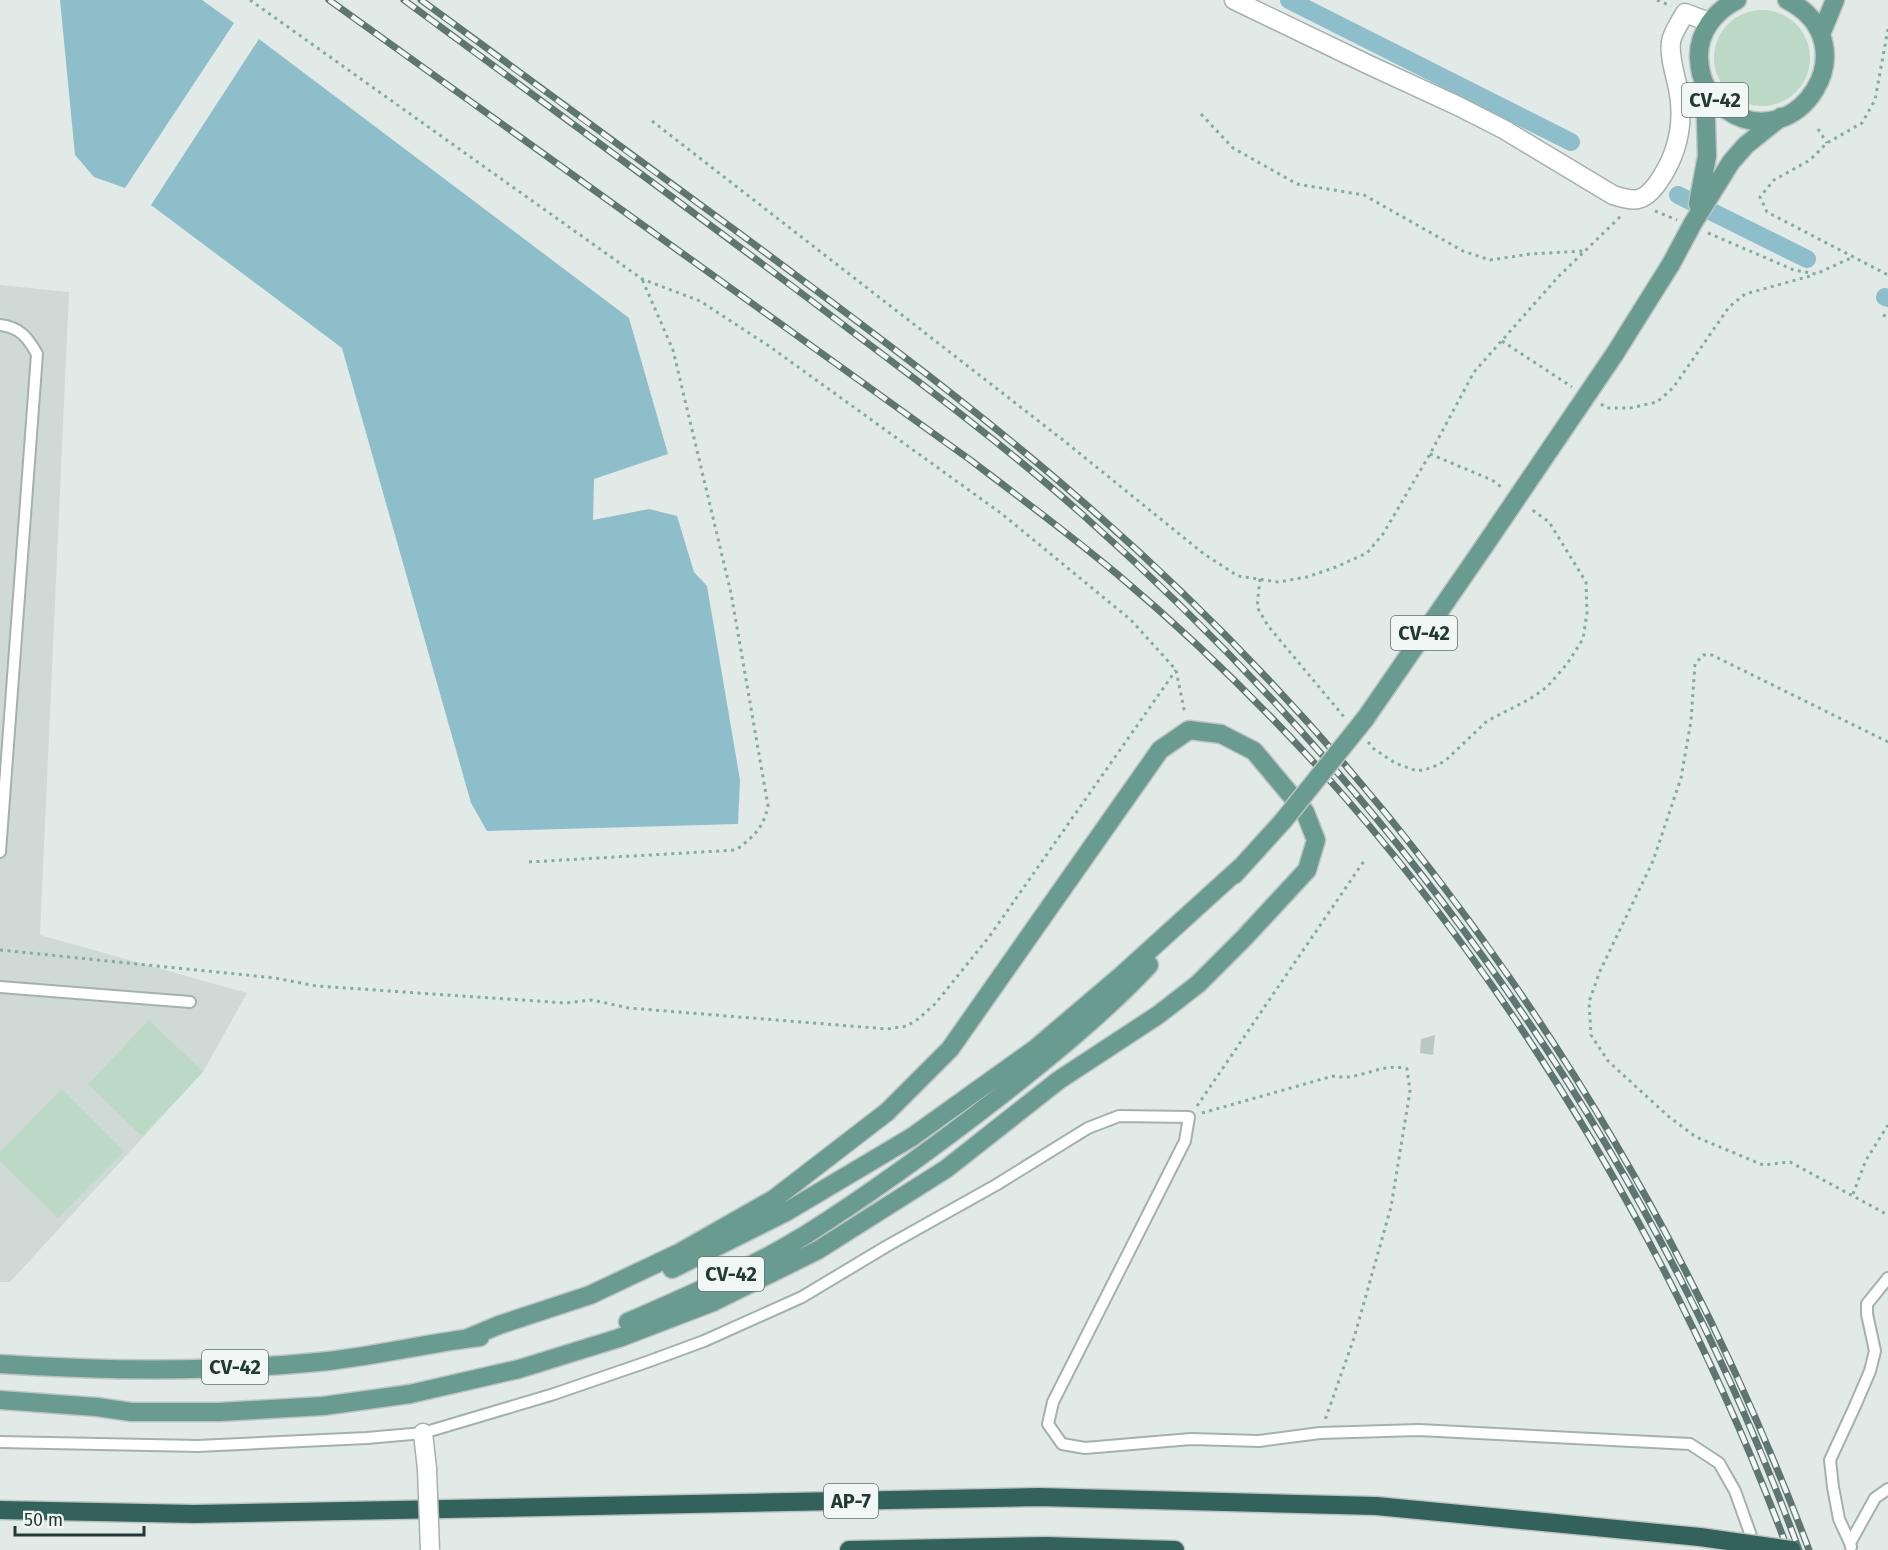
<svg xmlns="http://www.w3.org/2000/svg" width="1888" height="1550" font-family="'Fira Sans',sans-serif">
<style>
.built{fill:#cfdad6}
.green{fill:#bcd9c5}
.water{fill:#8ebeca}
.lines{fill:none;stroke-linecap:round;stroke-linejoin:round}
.canal{stroke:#8ebeca;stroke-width:18}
.building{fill:#bac7c3}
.service-casing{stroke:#a4b1ae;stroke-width:14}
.minor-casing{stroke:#a4b1ae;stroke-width:21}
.primary-casing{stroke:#bdc4c2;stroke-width:21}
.motorway-casing{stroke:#bdc4c2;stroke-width:21}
.path{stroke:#85aba1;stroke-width:3;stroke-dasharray:3 4.5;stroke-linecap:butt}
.service{stroke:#fff;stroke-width:10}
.minor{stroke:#fff;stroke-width:18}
.primary{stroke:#6a9b91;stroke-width:18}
.motorway{stroke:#32625b;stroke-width:18}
.rail-casing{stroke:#5e7570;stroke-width:7}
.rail{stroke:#f1f7f4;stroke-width:4.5;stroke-dasharray:14;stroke-linecap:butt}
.minor-bridge-casing{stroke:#a4b1ae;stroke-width:21;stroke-linecap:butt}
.primary-bridge-casing{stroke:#bdc4c2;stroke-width:21;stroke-linecap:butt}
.motorway-bridge-casing{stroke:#bdc4c2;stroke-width:21;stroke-linecap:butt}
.minor-bridge{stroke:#fff;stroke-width:18}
.primary-bridge{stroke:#6a9b91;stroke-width:18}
.motorway-bridge{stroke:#32625b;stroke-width:18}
.labels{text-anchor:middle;stroke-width:4.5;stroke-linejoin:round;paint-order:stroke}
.shield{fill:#f1f7f4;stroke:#61726e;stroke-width:1.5}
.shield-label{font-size:20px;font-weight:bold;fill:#233934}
</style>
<rect width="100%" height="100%" fill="#e1eae7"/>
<path class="built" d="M 0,285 L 69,292 L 40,935 L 247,993 L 203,1072 L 10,1282 L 0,1282 Z"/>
<path class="green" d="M1714 58a48 48 0 1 1 96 0a48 48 0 1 1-96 0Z
M 149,1020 L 203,1072 L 142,1136 L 88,1084 Z
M 62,1089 L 124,1151 L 58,1218 L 0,1161 L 0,1152 Z"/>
<path class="water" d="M 60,0 L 202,0 L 234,23 L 125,188 L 94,177 L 75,155 Z
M 259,39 L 629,318 L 668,454 L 594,479 L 593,520 L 649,509 L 677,516 L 694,572 L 707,586 L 740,780 L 738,824 L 487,831 L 471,803 L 342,348 L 151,205 Z"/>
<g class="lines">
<path class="canal" d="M 1289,0 L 1571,142
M 1678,195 L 1807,259
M 1885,297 L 1888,298"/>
</g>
<path class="building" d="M 1435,1035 L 1433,1055 L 1420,1053 L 1421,1039 Z"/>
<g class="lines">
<g class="service-casing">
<path id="service" d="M 0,325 C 20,327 28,338 37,354 L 0,852
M 0,987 L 190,1002
M 0,1442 L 198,1446 L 367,1438 L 423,1433 L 554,1394 L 647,1362 L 704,1341 L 802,1297 L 887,1246 L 996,1185 L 1088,1128 L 1119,1116 L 1189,1117 L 1185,1141 L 1053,1402 L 1048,1424 L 1062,1444 L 1085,1448 L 1191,1439 L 1259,1441 L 1320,1433 L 1419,1430 L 1690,1444 L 1719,1463 L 1735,1491 L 1755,1547
M 1850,1543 L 1839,1519 L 1833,1487 L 1830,1460 L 1855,1406 L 1870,1371 L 1875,1351 L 1867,1314 L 1867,1304 L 1888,1278
M 1851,1547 L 1850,1543 L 1875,1498 L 1888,1489"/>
</g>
<g class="minor-casing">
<path id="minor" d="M 1234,0 L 1367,64 L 1458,106 L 1505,130 L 1613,195 C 1634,202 1643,203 1657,184 C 1677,156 1685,123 1678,88 C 1675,74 1669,56 1671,42 C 1672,33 1681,21 1685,13 L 1709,22
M 423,1433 L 427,1469"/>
</g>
<g class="primary-casing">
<path id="primary" d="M 1737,0 C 1715,11 1698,32 1699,58 C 1700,79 1708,97 1725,109 C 1797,160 1872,43 1787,0
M 1821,34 L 1835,0
M 1698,204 L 1707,156 L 1705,87
M 1693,223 L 1731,162 L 1746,145 L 1781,117
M 1614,355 L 1671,264
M 1365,719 L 1483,548
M 1234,875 L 1283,821
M 672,1269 L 786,1212 L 912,1137 L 1035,1049 L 1122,975 L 1241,867
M 628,1322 C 688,1296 750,1269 807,1234 C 873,1192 937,1145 999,1097 C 1051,1056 1103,1014 1149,965
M 0,1364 C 103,1371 216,1372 318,1362 C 373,1357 426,1343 480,1337
M 0,1400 L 97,1407 L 131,1412 L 219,1412 L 323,1406 L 410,1394 L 519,1369 L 619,1338 L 713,1302 L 818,1250 L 946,1169 L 1059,1080 L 1158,1015 L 1198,984 L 1245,937 L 1307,870 L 1316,840 L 1305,812 L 1254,751 L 1221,734 L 1189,730 L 1160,750 L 950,1049 L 887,1112 L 774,1199 L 679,1253 L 590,1295 L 499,1325 L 468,1338"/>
</g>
<g class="motorway-casing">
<path id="motorway" d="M 0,1510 L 194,1514 L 1038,1497 L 1376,1506 L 1700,1537
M 849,1550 L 1046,1546 L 1175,1550"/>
</g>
<path class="path" d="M 250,0 L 642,279 L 700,301 L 769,346 L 1002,514 L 1131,620 L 1176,670 L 1185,714
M 1657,0 L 1671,6
M 1888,29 L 1875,100 L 1862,123 L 1827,143 L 1810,160 L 1774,180 L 1760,197 L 1767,212 L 1888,275
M 1201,114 L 1233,148 L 1297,184 L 1364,195 L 1463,251 L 1490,260 L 1530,254 L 1583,251
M 652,121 L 1063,440 L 1204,554 L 1238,576 L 1278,582 L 1307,577 L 1336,567 L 1367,553 L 1383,534 L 1430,454 L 1474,372 L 1559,276 L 1621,216
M 1818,129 L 1827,143
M 1655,211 L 1677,220
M 1708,233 L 1794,270 L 1816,274 L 1853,257
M 1883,315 L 1888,317
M 1502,341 L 1572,387
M 1601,404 L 1607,408 L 1630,408 L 1657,402 L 1673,388 L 1729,307 L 1745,294 L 1814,275
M 1430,454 L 1492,480 L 1504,489
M 1260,579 L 1257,607 L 1268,626 L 1345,718
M 1368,742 L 1374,749 L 1395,763 L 1417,771 L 1431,768 L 1445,761 L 1487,721 L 1530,699 L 1547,687 L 1567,664 L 1583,639 L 1587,613 L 1586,582 L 1549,522 L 1531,509
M 1888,742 L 1712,655 L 1703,655 L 1695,664 L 1691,721 L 1681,778 L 1653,861 L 1600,971 L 1589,1002 L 1591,1035 L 1608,1061 L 1668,1116 L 1696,1137 L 1763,1165 L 1790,1162 L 1888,1215
M 529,862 L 736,850 C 754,836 763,829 768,806 L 731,593 L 673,350 L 642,279
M 0,950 L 275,978 L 316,986 L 565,1003 L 592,1000 L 629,1008 L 887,1029 L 907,1026 L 918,1019 L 935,1004 L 989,937 L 1176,670
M 1197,1106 L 1366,858
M 1202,1113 L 1333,1076 C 1359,1082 1383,1061 1407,1069 L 1410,1091 L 1391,1207 L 1354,1338 L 1325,1420
M 1853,1194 L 1866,1160 L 1888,1125"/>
<use href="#service" class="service"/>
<use href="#minor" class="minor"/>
<use href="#primary" class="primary"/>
<use href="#motorway" class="motorway"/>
<g class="rail-casing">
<path id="rail" d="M 329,0 L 969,459 C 1018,496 1069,534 1117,574 C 1187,633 1256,699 1318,767 C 1520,990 1683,1268 1788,1550
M 404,0 C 553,110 703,218 850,330 C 930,390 1010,450 1084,516 C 1401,797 1653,1151 1799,1550
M 421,0 C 527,78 633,156 739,233 C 856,320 973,406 1083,502 C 1409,784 1658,1147 1809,1550"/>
</g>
<use href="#rail" class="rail"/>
<g class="minor-bridge-casing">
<path id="minor-bridge" d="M 427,1469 L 430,1550"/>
</g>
<g class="primary-bridge-casing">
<path id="primary-bridge" d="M 1671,264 L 1693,223
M 1483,548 L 1614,355
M 1283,821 L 1365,719"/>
</g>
<g class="motorway-bridge-casing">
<path id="motorway-bridge" d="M 1700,1537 L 1791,1550"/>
</g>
<use href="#minor-bridge" class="minor-bridge"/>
<use href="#primary-bridge" class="primary-bridge"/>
<use href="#motorway-bridge" class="motorway-bridge"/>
</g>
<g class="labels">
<g class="shield">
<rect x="1682" y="83" width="66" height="34" rx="4.5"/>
<rect x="1391" y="616" width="66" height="34" rx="4.5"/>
<rect x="698" y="1257" width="66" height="34" rx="4.5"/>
<rect x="202" y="1350" width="66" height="34" rx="4.5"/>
<rect x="824" y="1484" width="54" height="34" rx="4.5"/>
</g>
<g class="shield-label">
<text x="1715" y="107">CV-42</text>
<text x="1424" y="640">CV-42</text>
<text x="731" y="1281">CV-42</text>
<text x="235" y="1374">CV-42</text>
<text x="851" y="1508">AP-7</text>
</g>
</g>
<path d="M15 1526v9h129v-9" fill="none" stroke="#233934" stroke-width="3"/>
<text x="24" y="1526" font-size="18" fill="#233934" stroke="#f1f7f4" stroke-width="4.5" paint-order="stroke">50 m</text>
</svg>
